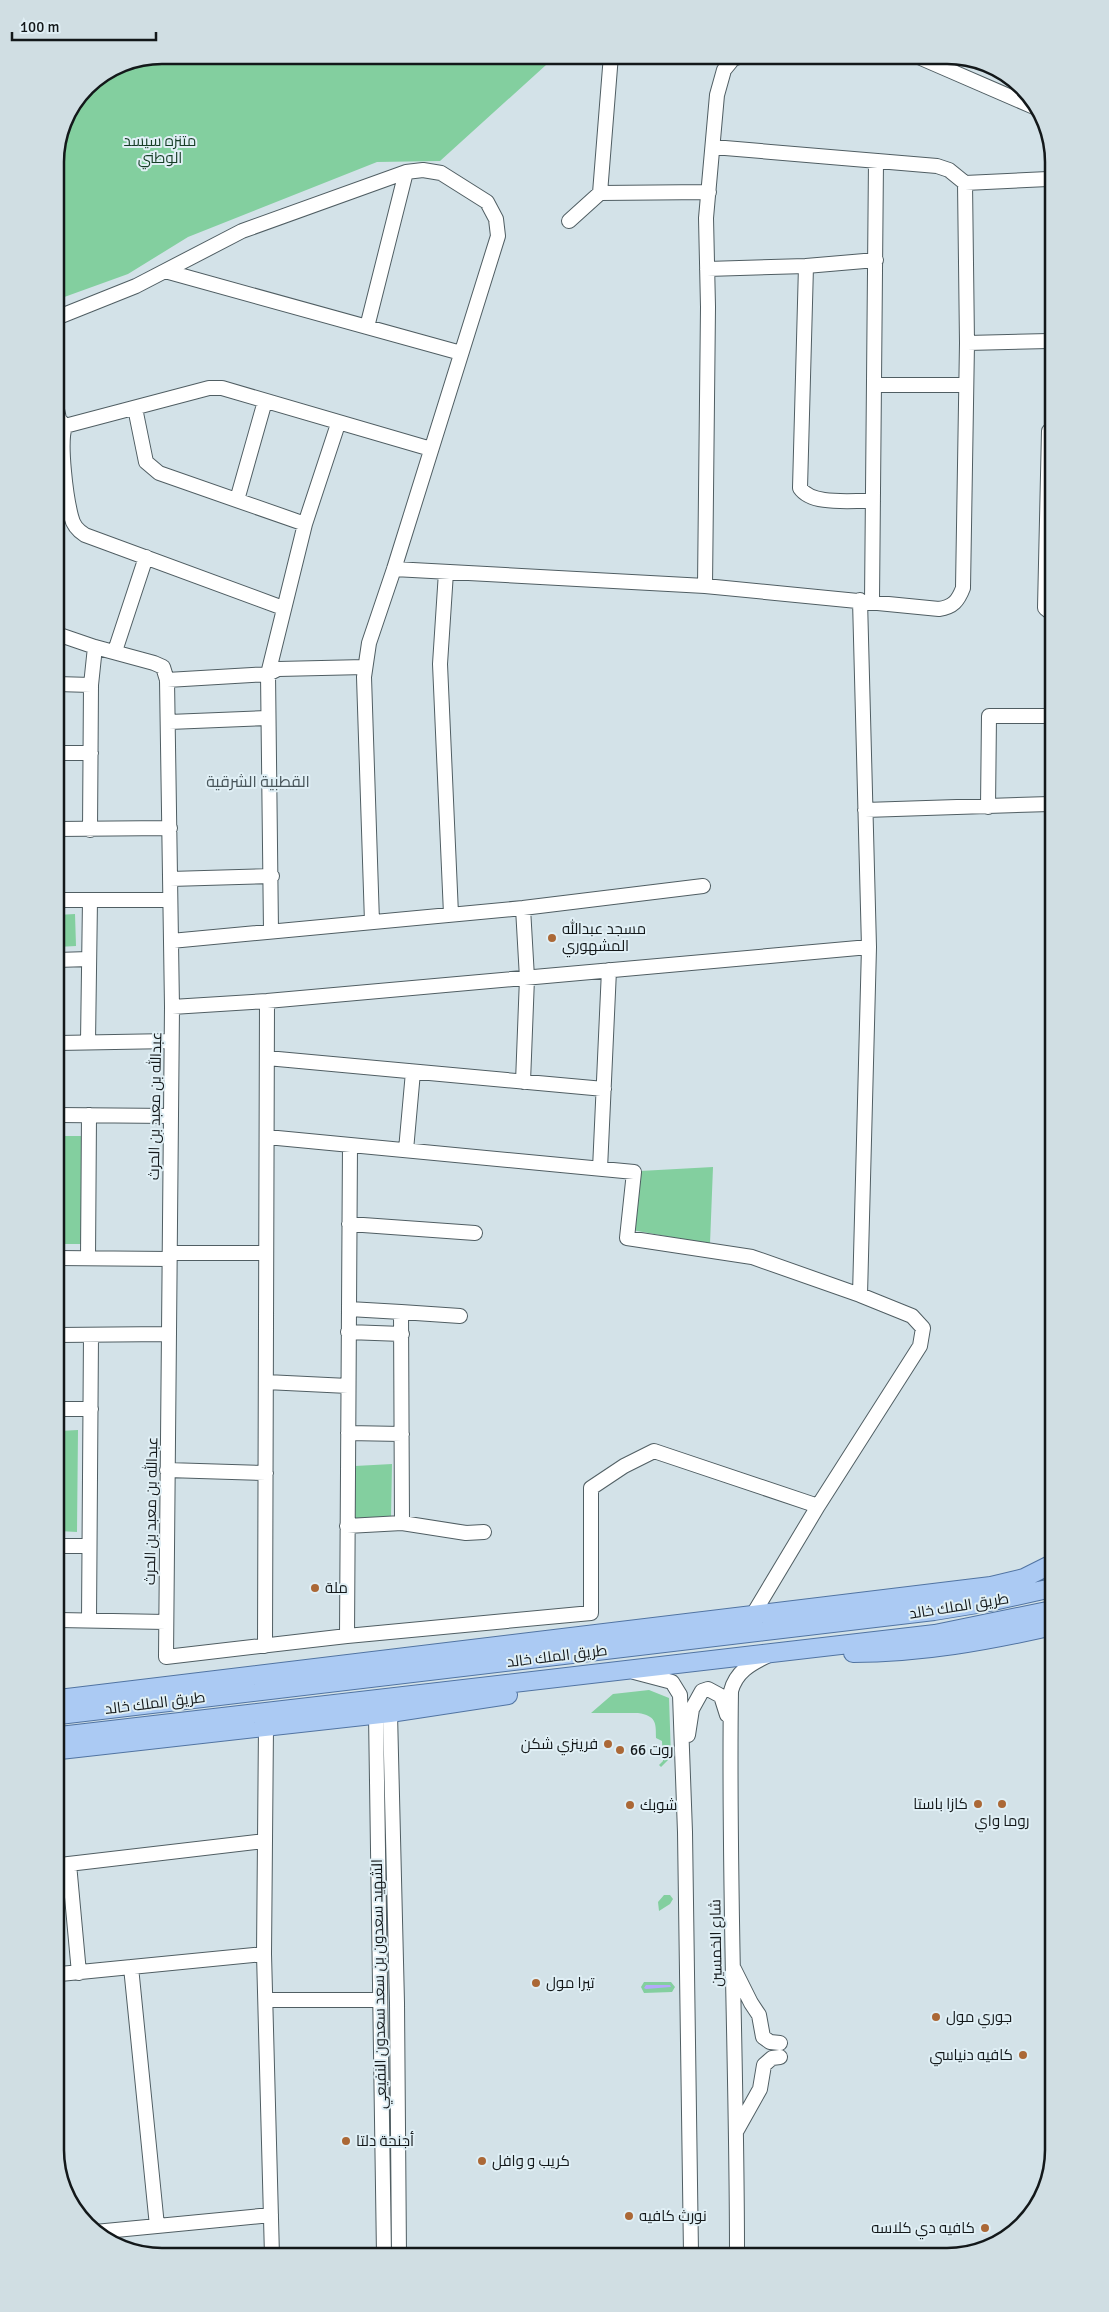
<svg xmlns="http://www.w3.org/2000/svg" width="1109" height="2312" font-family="Signika,Cairo,sans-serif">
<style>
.green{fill:#83cf9f}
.water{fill:#b4a9fb}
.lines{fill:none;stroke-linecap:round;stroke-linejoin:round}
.minor-casing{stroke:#505e63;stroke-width:16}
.major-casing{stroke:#5174a2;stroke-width:20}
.minor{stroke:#fff;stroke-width:14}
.major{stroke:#abcaf3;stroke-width:18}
.poi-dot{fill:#ab6836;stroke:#e0eff5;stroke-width:2}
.labels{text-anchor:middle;stroke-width:4;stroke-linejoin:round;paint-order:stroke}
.park-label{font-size:15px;fill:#173d27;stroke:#e0eff5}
.poi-label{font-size:15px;fill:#13181a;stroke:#e0eff5;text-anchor:start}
.street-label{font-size:15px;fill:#13181a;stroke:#e0eff5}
.neighbourhood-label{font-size:16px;fill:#48555a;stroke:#e0eff5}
.rim{fill:none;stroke:#13181a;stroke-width:2.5}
</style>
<rect width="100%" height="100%" fill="#d3e2e8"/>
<path class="green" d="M 162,55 L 557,55 L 440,161 L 377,162 L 188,237 L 128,274 L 56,300 L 55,155 L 66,115 L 87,86 L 121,63 Z
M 75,914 L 76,946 L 57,947 L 57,915 Z
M 58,1136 L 82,1136 L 81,1244 L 58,1244 Z
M 713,1167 L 710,1244 L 632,1230 L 640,1171 Z
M 78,1430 L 77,1532 L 59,1531 L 59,1431 Z
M 392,1464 L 391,1518 L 352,1518 L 355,1466 Z
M 649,1690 L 669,1698 L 671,1757 L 661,1767 L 659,1765 L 663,1761 L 662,1741 L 656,1738 C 656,1722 656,1716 638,1713 L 591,1713 L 613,1694 Z
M 664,1895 L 670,1895 L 673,1899 L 670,1904 L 659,1911 L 658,1902 Z
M 644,1982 L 671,1982 L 675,1987 L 672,1992 L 644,1993 L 641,1987 Z"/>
<path class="water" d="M 646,1985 L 670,1985 L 671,1987 L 646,1989 L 644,1988 Z"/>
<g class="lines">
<g class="minor-casing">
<path id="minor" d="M 611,55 L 600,193 L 709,192
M 914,55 L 1034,107
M 965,183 L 1048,179
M 569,221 L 600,193
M 707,269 L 806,266
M 165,271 L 461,353
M 56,318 L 136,286 L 242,231 L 406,172 L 423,170 L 441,173 L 487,202 L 496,219 L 498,236 L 394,569 L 369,643 L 364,677 L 372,922
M 367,327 L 406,172
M 967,343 L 1049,341
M 874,385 L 966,385
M 56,405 L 59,419 L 65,426 C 59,443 66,497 71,516 C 73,525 77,530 85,535 L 283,608
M 135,408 L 146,462 L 159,473 L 305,524
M 65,426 L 209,388 L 222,388 L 431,449
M 1049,431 L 1045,608 L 1050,612
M 237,500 L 265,401
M 873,501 C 852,500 812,506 800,488 L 806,266 L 876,260
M 394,569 L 705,586 L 939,609 C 953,607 958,601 963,588 L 967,343 L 965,183 L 949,170 L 937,166 L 713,147
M 446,572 L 440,664 L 451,914
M 705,586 L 708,307 L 706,218 L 717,95 L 724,70 L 733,59 L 745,55
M 872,601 L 876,161
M 57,634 L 95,647 L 154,663 L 163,667 L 167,680 L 172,1007 L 166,1657 L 347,1636 L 591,1613 L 591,1488 L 624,1466 L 654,1451 L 818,1506 L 752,1616
M 115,651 L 146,557
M 167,680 L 268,674 L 278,669 L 365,667
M 57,684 L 91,685
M 169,722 L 267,718
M 57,753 L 91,753
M 988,807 L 989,716 L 1050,716
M 865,810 L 1050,804
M 57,829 L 170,828
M 90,830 L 91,685 L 95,647
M 170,879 L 272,876
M 57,900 L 170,900
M 271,931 L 268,674 L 305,524 L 338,424
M 171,941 L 523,908 L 703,886
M 57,960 L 89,959
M 172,1007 L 267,1001 L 869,947
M 88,1042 L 90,900
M 58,1043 L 171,1041
M 267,1058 L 604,1089
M 523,1082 L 527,978 L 523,908
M 58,1115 L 171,1116
M 267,1137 L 634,1172 L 627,1238 L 752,1257 L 860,1295 L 912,1316 L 923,1328 L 920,1346 L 818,1506
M 406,1150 L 413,1072
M 600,1169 L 609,970
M 349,1224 L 475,1233
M 170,1253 L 266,1253
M 58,1258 L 169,1259
M 88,1258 L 89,1115
M 860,1295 L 869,947 L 860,600
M 349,1309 L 401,1312
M 348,1332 L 402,1334
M 58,1335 L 169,1334
M 266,1382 L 348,1386
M 59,1409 L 91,1409
M 348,1433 L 402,1434
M 167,1470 L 266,1473
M 402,1523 L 401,1312 L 460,1316
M 347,1526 L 402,1523 L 466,1533 L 484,1532
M 59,1546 L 89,1546
M 59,1620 L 166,1622
M 89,1620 L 91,1335
M 347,1636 L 350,1145
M 265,1646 L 267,1001
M 634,1672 L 672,1682 L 680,1695 L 685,1832 L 691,2253
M 390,1713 L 397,2003 L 399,2255
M 376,1714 L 384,2255
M 266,1726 L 264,1954 L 272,2256
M 688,1735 L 692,1709 L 702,1691 L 708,1689 L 721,1696 L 727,1715
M 69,1864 L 79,1973
M 60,1865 L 265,1841
M 131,1967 L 157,2226
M 734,1969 L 751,2003 L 759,2015 L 763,2037 L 770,2042 L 780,2043
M 60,1974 L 264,1954
M 266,2000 L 380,2000
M 737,2130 L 760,2089 L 764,2065 L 772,2058 L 780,2057
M 95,2232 L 271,2215
M 737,2253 C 737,2066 728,1879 731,1691 C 736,1672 750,1664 767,1656"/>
</g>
<g class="major-casing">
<path id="major" d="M 853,1653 C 921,1653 987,1641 1053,1626
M 59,1699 L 991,1586 L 1024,1578 L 1052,1564
M 59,1715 L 934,1611 L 989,1602 L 1052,1588
M 60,1736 L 935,1634 L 1052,1610
M 60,1750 L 390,1713 L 508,1695"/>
</g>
<use href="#minor" class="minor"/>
<use href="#major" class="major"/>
</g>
<g class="poi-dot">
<circle cx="552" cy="938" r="5"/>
<circle cx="315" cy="1588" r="5"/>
<circle cx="608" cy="1744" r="5"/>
<circle cx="620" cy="1750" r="5"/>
<circle cx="978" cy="1804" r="5"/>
<circle cx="1002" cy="1804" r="5"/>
<circle cx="630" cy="1805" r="5"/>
<circle cx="536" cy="1983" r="5"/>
<circle cx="936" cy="2017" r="5"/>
<circle cx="1023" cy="2055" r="5"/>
<circle cx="346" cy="2141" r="5"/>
<circle cx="482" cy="2161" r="5"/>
<circle cx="629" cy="2216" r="5"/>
<circle cx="985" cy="2228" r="5"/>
</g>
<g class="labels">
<g class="park-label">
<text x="160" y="146">متنزه سيسد<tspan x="160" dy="17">الوطني</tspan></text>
</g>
<g class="poi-label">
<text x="562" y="934">مسجد عبدالله<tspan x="562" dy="17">المشهوري</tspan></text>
<text x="325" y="1593">ملة</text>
<text x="598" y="1749" text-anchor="end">فرينزي شكن</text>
<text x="630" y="1755">روت 66</text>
<text x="968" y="1809" text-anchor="end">كازا باستا</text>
<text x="640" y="1810">شوبك</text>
<text x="1002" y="1826" text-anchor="middle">روما واي</text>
<text x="546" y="1988">تيرا مول</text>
<text x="946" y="2022">جوري مول</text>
<text x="1013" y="2060" text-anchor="end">كافيه دنياسي</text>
<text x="356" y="2146">أجنحة دلتا</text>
<text x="492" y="2166">كريب و وافل</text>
<text x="639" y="2221">نورث كافيه</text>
<text x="975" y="2233" text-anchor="end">كافيه دي كلاسه</text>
</g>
<g class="street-label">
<text transform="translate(155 1106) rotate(-89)" y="5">عبدالله بن معبد بن الحرث</text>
<text transform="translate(151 1511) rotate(-89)" y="5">عبدالله بن معبد بن الحرث</text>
<text transform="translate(959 1606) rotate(-9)" y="5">طريق الملك خالد</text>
<text transform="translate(557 1656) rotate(-7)" y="5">طريق الملك خالد</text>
<text transform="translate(155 1703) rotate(-7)" y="5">طريق الملك خالد</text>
<text transform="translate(716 1943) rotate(-91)" y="5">شارع الخمسين</text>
<text transform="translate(379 1984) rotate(-91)" y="5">الشهيد سعدون بن سعد سعدون النفيعي</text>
</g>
<g class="neighbourhood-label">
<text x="258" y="787">القطبية الشرقية</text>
</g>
</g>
<path d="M0 0H1109V2312H0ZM162 64H947A98 98 0 0 1 1045 162V2150A98 98 0 0 1 947 2248H162A98 98 0 0 1 64 2150V162A98 98 0 0 1 162 64Z" fill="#d0dee3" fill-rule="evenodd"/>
<path class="rim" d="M162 64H947A98 98 0 0 1 1045 162V2150A98 98 0 0 1 947 2248H162A98 98 0 0 1 64 2150V162A98 98 0 0 1 162 64Z"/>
<path d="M12 32v8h144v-8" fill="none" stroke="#13181a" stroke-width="2.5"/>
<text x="20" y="32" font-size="15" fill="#13181a" stroke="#e0eff5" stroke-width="4" paint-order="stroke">100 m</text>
</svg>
